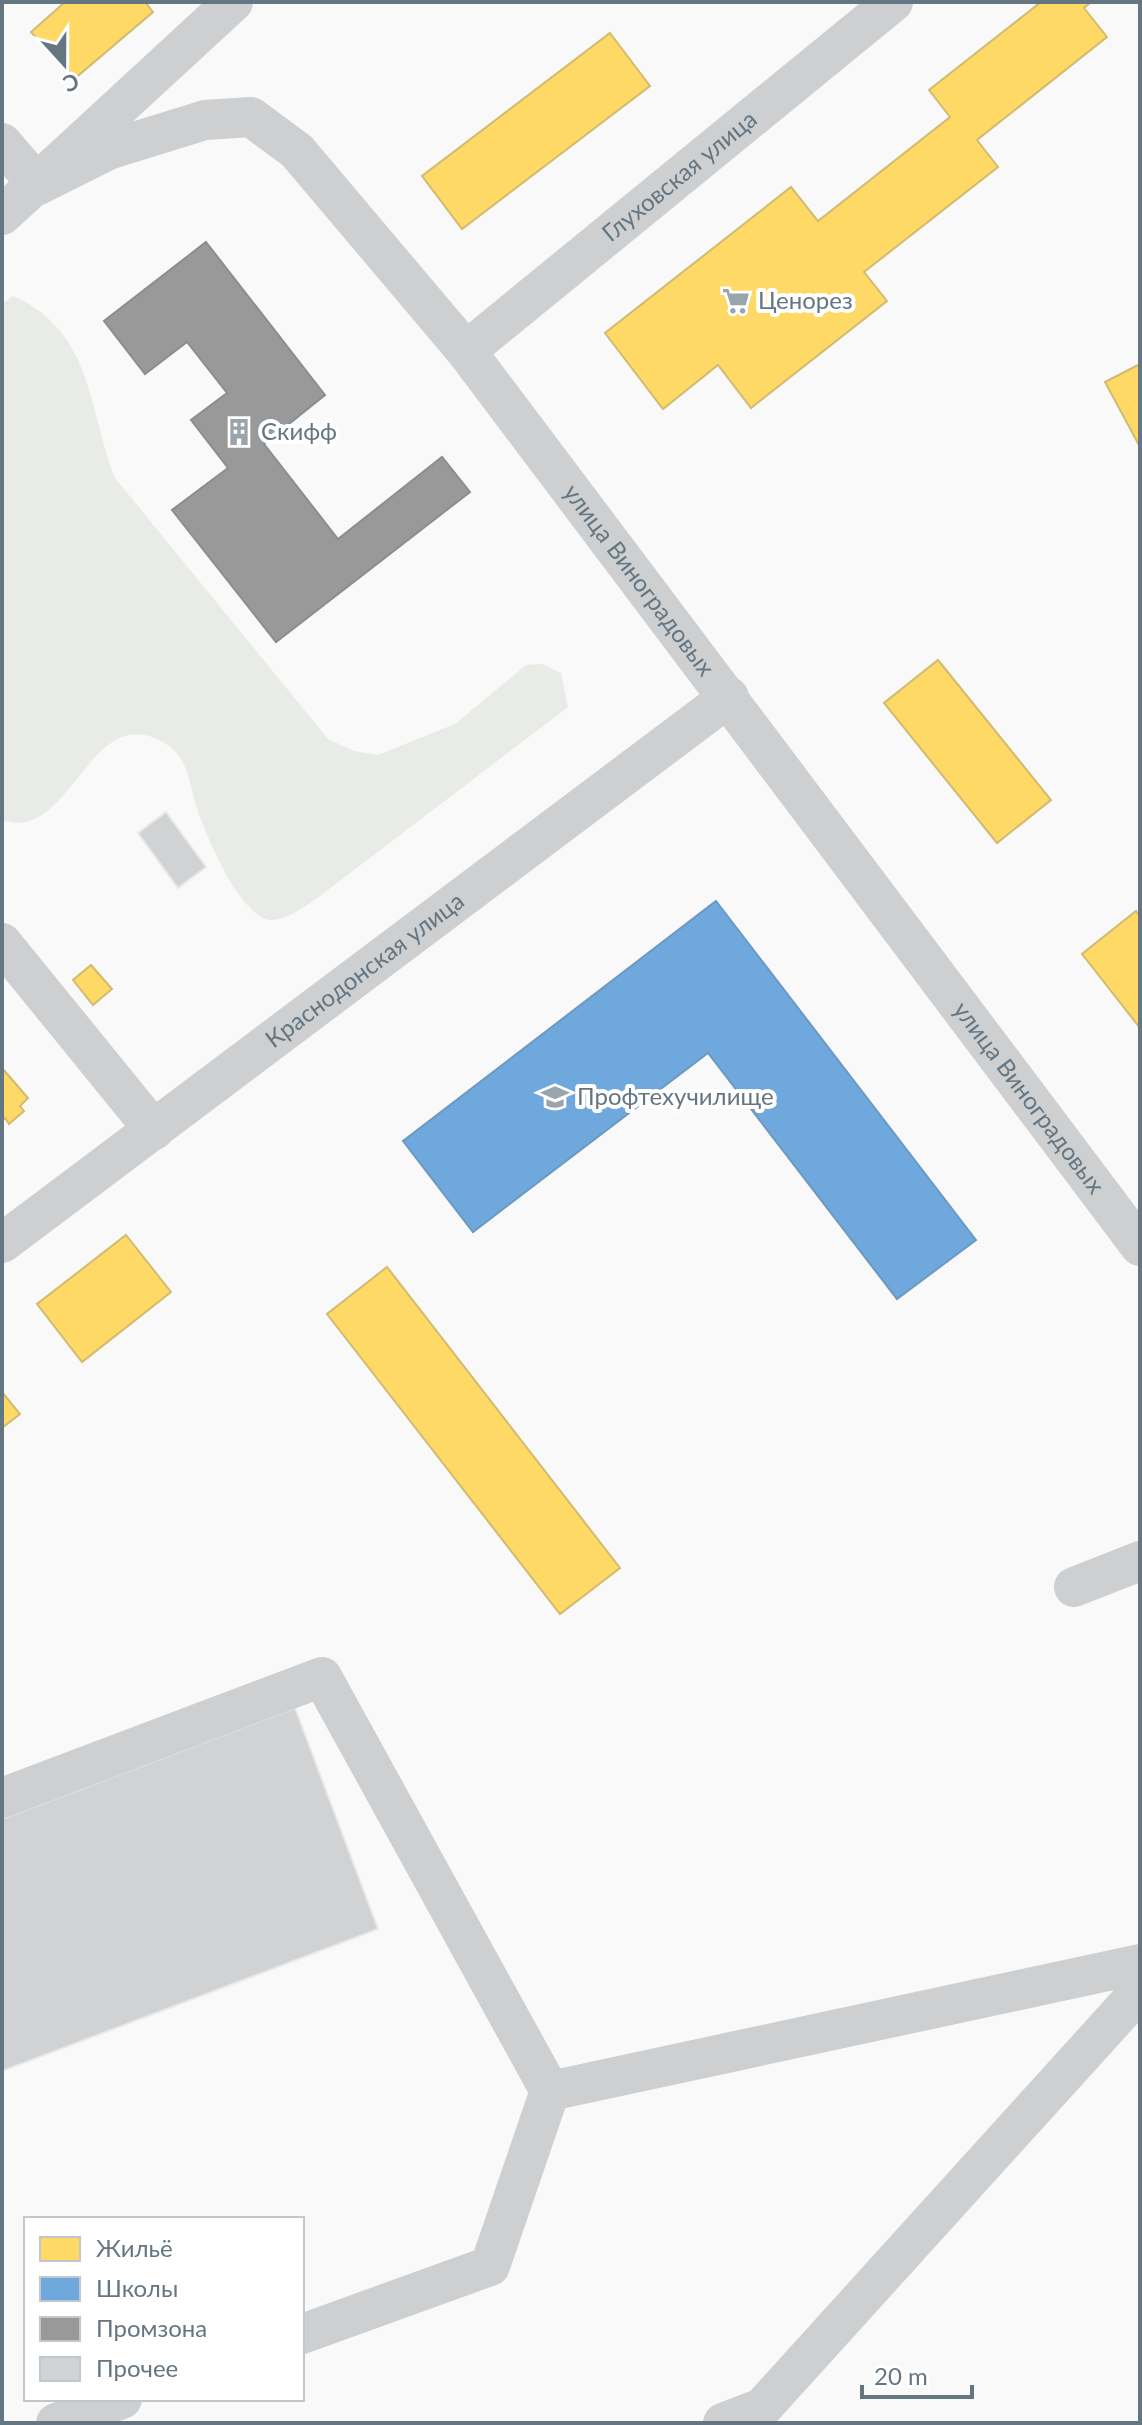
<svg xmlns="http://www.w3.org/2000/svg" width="1142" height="2425" font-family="Lato,sans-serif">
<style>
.green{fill:#e8ebe6}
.homes{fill:#ffd966;stroke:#d1bb6f;stroke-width:2}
.schools{fill:#6fa8dc;stroke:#6c99c1;stroke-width:2}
.industry{fill:#999;stroke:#898e92;stroke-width:2}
.building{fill:#d0d2d3;stroke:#e8e8e8;stroke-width:2}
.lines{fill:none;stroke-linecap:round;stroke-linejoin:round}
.minor{stroke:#cecfd0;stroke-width:40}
.labels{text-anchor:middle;stroke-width:8;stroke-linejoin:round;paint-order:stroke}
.street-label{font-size:24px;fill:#657683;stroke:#fff}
.poi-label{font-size:24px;fill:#657683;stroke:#fff;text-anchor:start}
</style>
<rect width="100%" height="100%" fill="#f9f9f9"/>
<path class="green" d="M 13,296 C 93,331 88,409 115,478 L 328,739 L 354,751 L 378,755 L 455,724 L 526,665 L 543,664 L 561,673 L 568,707 L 316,899 C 303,907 288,919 272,920 C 242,920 208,840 199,814 C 189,789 191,760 166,744 C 89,696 73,844 2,820 L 2,304 Z"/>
<path class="homes" d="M 65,2 L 145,2 L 153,12 L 73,80 L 31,32 Z
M 1041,2 L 1091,2 L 1084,8 L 1107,37 L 977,140 L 998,167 L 864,272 L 887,301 L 751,408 L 718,365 L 663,409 L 605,333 L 791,187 L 818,221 L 950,117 L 929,90 Z
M 610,33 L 650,86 L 462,229 L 422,176 Z
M 1140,364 L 1140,447 L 1105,382 Z
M 938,660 L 1051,800 L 997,843 L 884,703 Z
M 1136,911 L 1140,917 L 1140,1028 L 1082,954 Z
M 91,965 L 112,989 L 93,1005 L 73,980 Z
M 2,1068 L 28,1098 L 20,1106 L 24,1111 L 9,1124 L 5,1118 L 2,1121 Z
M 126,1235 L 171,1292 L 82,1362 L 37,1304 Z
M 387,1267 L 620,1568 L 560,1614 L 327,1314 Z
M 2,1392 L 20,1414 L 2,1428 Z"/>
<path class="schools" d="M 716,901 L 976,1240 L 897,1299 L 708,1053 L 473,1232 L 403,1141 Z"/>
<path class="industry" d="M 206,242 L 325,395 L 264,444 L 338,539 L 442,457 L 470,492 L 276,642 L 172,510 L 228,468 L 191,420 L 227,393 L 187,342 L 145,374 L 104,321 Z"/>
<path class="building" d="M 166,812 L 206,867 L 178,888 L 138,833 Z
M 295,1708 L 378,1929 L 2,2071 L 2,1819 Z"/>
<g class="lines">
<g class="minor">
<path d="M 2,143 L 38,185"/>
<path id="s1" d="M 38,185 L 108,150 L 205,120 L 251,117 L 297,151 L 466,351 L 1140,1246"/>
<path d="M 2,215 L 233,2"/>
<path id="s2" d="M 466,351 L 893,2"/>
<path d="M 2,943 L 154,1130"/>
<path id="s3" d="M 2,1243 L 729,697"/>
<path d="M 1074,1587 L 1140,1561"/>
<path d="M 2,1798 L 322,1677 L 550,2091"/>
<path d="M 302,2334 L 490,2266 L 550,2091 L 1140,1964"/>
<path d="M 56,2423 L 122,2399"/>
<path d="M 723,2423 L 762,2408 L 1140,1991"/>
</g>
</g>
<defs>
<g id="supermarket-bare" transform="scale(2.16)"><path d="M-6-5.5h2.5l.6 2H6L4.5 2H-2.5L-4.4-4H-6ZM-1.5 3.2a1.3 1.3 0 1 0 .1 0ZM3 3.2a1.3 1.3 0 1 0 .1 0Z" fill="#99a4ac" stroke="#fff" stroke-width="2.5" paint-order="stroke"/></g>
<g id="building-bare" transform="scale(2.16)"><path d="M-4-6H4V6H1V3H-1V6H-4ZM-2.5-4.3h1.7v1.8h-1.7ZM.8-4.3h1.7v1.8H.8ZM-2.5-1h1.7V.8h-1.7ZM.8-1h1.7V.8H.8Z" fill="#99a4ac" stroke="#fff" stroke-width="2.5" paint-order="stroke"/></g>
<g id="university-bare" transform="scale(2.16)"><path d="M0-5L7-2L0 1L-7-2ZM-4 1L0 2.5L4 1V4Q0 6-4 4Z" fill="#99a4ac" stroke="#fff" stroke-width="2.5" paint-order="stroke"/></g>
</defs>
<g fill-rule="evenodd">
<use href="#supermarket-bare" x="736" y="301"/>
<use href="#building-bare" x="239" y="432"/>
<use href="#university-bare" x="555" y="1097"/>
</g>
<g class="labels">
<g class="street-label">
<text dy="8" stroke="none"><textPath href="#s2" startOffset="276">Глуховская улица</textPath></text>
<text dy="8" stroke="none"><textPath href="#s1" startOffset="832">улица Виноградовых</textPath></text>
<text dy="8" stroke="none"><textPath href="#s3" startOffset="454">Краснодонская улица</textPath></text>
<text dy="8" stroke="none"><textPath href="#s1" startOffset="1480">улица Виноградовых</textPath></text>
</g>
<g class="poi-label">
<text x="758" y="309">Ценорез</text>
<text x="261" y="440">Скифф</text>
<text x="577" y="1105">Профтехучилище</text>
</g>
</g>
<rect width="1142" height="2425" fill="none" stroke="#657683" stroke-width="8"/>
<rect x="24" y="2217" width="280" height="184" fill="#ffffff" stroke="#c1c8cd" stroke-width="2"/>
<rect x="40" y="2237" width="40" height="24" fill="#ffd966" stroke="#c1c8cd" stroke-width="2"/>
<text x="96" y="2257" font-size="24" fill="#657683">Жильё</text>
<rect x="40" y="2277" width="40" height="24" fill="#6fa8dc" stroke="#c1c8cd" stroke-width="2"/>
<text x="96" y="2297" font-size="24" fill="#657683">Школы</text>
<rect x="40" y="2317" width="40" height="24" fill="#999999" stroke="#c1c8cd" stroke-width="2"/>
<text x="96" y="2337" font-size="24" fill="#657683">Промзона</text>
<rect x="40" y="2357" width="40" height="24" fill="#d0d2d3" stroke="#c1c8cd" stroke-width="2"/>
<text x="96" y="2377" font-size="24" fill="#657683">Прочее</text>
<g transform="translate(64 64) rotate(159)" stroke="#ffffff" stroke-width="6" paint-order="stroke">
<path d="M0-6L14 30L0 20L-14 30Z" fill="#657683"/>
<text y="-12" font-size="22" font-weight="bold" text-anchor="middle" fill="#657683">С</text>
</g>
<path d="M862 2385v12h110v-12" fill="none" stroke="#657683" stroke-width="4"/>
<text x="874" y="2385" font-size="24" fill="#657683" stroke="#ffffff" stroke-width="6" paint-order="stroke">20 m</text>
</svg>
